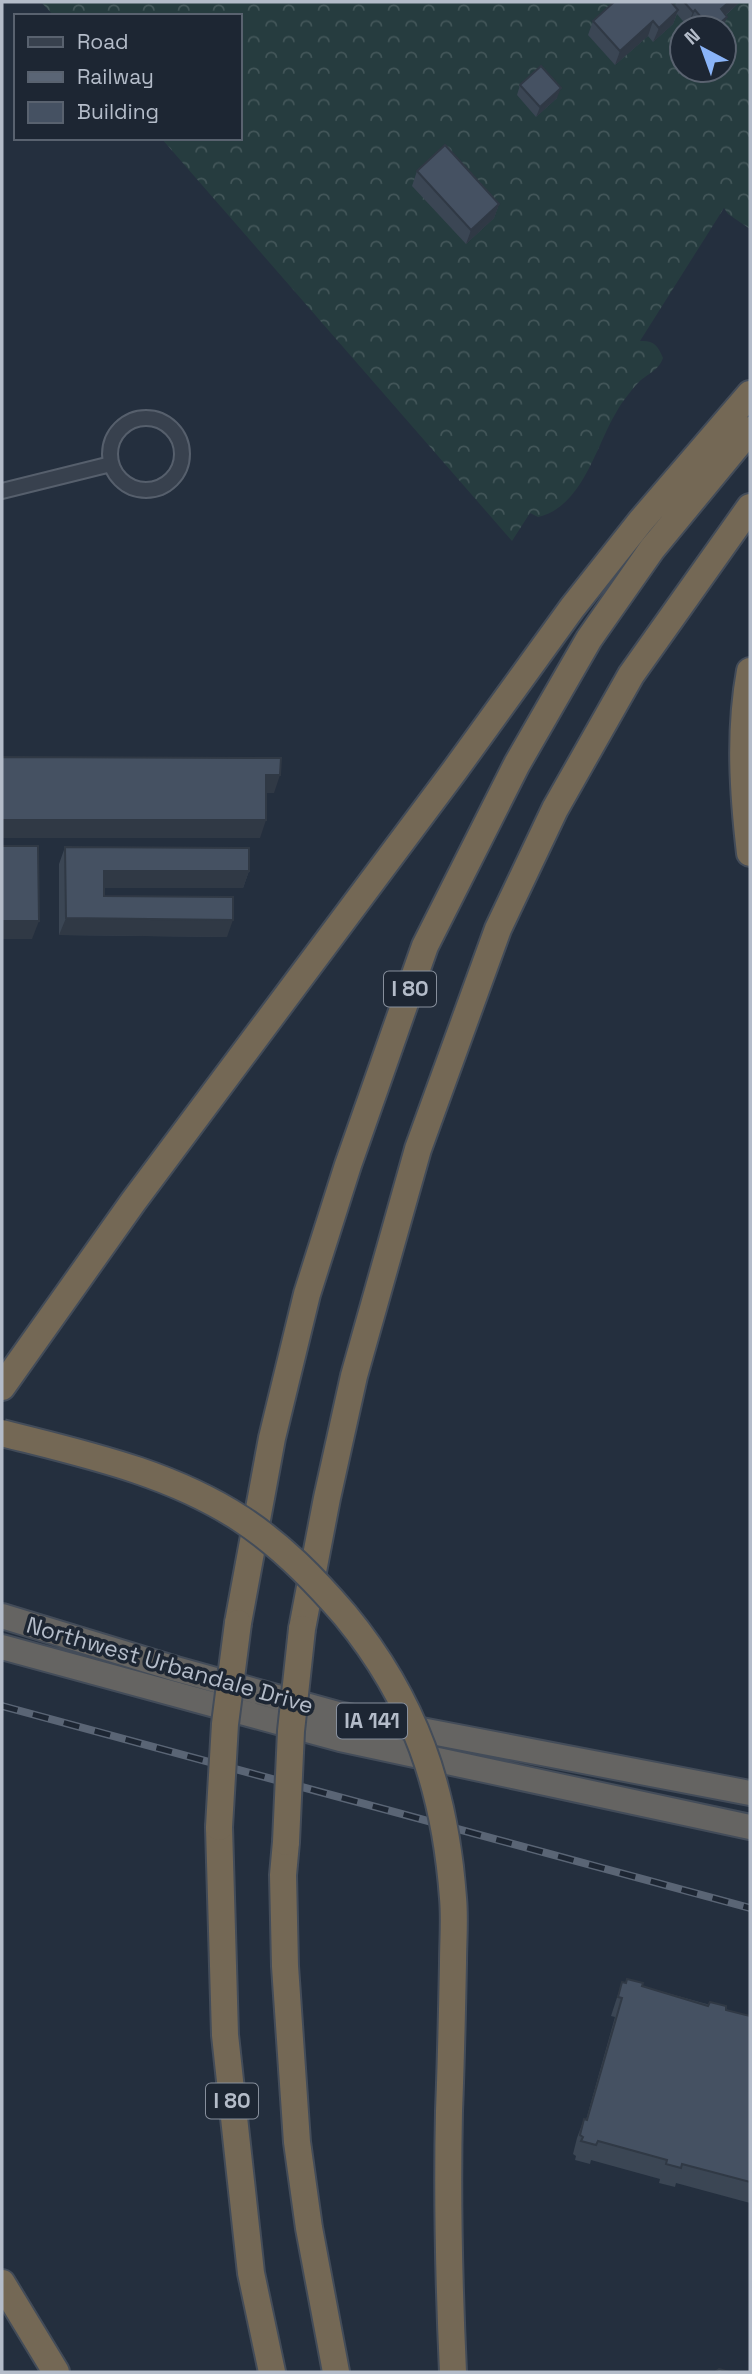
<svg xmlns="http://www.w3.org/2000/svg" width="752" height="2374" font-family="'Space Grotesk',sans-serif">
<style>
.forest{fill:url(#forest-crowns);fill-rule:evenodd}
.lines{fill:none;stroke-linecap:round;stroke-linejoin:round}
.minor-casing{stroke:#565f6c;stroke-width:18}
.trunk-casing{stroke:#434c59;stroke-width:28}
.motorway-casing{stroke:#434c59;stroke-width:30}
.minor{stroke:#38414e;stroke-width:14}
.trunk{stroke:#656462;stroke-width:24}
.motorway{stroke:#746855;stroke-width:26}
.rail-casing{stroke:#5a6575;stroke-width:8}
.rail{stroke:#1d2633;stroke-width:5;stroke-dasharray:16;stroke-linecap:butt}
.motorway-bridge-casing{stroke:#434c59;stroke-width:30;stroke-linecap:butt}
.motorway-bridge{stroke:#746855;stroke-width:26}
.wall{fill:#3b4654}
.shaded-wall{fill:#303945}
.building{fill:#455162;stroke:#303945;stroke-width:2}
.labels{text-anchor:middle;stroke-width:7;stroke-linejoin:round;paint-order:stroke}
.shield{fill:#1d2633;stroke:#878f9c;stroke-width:2}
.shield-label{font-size:21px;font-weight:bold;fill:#b4bcc9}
.street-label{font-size:23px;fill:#b4bcc9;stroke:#1d2633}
</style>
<defs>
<pattern id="forest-crowns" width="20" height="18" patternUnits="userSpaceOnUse" patternTransform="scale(1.75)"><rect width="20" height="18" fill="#263c3f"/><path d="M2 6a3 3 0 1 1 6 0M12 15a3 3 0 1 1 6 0" fill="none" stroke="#435659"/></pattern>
</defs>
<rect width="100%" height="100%" fill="#242f3e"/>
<path class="forest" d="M 41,2 L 750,2 L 750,229 L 728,214 L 724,208 L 640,341 C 653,340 658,345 663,358 C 658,372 646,374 637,384 C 630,392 622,402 617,411 C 596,445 583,507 538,517 L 530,513 L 512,541 L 161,138 L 240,138 L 240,16 L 54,16 ZM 682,28 L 724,28 L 724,70 L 682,70 Z"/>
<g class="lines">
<g class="minor-casing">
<path id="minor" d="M110 454a36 36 0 1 1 72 0a36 36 0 1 1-72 0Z
M 2,491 L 111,464"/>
</g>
<g class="trunk-casing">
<path id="trunk" d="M 2,1616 L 176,1669 L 338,1714 L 750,1793
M 2,1647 L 340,1739 L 750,1827"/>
</g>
<g class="motorway-casing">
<path id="motorway" d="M 750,671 C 739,731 743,793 750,853
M 2,1387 L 133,1202 L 455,770 L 572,608 L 640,522 L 750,394
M 238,1623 L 272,1438 L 307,1294 L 348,1165 L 425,946 L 517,764 L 589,639 L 652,549 L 750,430
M 302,1629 L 327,1498 L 354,1376 L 418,1149 L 498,929 L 555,809 L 631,675 L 750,507
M 219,1827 L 225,2035 L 251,2273 L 272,2372
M 286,1842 L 283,1875 L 285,1966 L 297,2142 L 309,2228 L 336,2372
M 2,2283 L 56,2372"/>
</g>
<use href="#minor" class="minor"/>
<use href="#trunk" class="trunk"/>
<use href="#motorway" class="motorway"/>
<g class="rail-casing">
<path id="rail" d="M 2,1706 L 750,1908"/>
</g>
<use href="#rail" class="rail"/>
<g class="motorway-bridge-casing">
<path id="motorway-bridge" d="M 2,1433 C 84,1454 169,1472 241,1519 C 281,1545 314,1579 345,1615 C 415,1700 445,1789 453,1898 C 455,1919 453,1942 453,1963 C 452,2013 451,2062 449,2111 C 447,2199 449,2285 453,2372
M 219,1827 L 225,1724 L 238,1623
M 286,1842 L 291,1731 L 302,1629"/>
</g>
<use href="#motorway-bridge" class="motorway-bridge"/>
</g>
<path class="wall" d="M 676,2 L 740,2 L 726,15 L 723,28 L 692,28 L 689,25 L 687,26 L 677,14 L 673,24 L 653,42 L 648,36 L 615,65 L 588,35 L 593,21 L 675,6 Z
M 520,85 L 557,98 L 536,117 L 517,95 Z
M 417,171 L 499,204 L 494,218 L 466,244 L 412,186 Z
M 65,847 L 249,871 L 243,888 L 104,888 L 104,896 L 227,937 L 59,935 L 59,864 Z
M 622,1982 L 642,1986 L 750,2016 L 750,2203 L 676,2183 L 675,2187 L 659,2183 L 660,2179 L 591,2160 L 590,2164 L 575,2160 L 576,2156 L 573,2154 L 577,2138 L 584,2119 L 586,2120 L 615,2017 L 611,2016 Z"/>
<path class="shaded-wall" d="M 729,2 L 740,2 L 715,24 L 721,9 Z
M 678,10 L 673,24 L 653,42 L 659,28 Z
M 695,10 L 689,25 L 687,26 L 693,12 Z
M 727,17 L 723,28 L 715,28 Z
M 653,21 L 648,36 L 615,65 L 620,51 Z
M 561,88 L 557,98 L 536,117 L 540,107 Z
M 499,204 L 494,218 L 466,244 L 471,230 Z
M 266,775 L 280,775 L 274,793 L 260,793 Z
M 2,820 L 266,820 L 260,838 L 2,838 Z
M 104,871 L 249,871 L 243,888 L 98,888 Z
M 66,918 L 233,920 L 227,937 L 59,935 Z
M 2,921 L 39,921 L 32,939 L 2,939 Z"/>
<path class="building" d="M 614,2 L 671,2 L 678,10 L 659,28 L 653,21 L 620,51 L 593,21 Z
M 684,2 L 729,2 L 721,9 L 727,17 L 714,28 L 708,22 L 706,23 L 695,10 L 693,12 Z
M 541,66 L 561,88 L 540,107 L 520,85 Z
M 445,145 L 499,204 L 471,230 L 417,171 Z
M 2,757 L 281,758 L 280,775 L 266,775 L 266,820 L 2,820 Z
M 2,846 L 38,846 L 39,921 L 2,921 Z
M 65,847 L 249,848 L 249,871 L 104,871 L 104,896 L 233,897 L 233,920 L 66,918 Z
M 627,1979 L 643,1983 L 642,1986 L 708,2006 L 710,2002 L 726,2006 L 726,2010 L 750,2016 L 750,2182 L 682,2164 L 681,2168 L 666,2164 L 667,2160 L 598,2141 L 596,2145 L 581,2141 L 583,2137 L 580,2135 L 584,2119 L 587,2120 L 622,1998 L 618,1997 L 622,1982 L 626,1983 Z
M 719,2369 L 729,2372 L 715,2372 Z"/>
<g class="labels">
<g class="shield">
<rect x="384" y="971.5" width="52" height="35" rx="5"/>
<rect x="337" y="1703.5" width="70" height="35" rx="5"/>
<rect x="206" y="2083.5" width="52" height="35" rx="5"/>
</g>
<g class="shield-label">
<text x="410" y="996">I 80</text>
<text x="372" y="1728">IA 141</text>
<text x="232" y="2108">I 80</text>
</g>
<g class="street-label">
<text transform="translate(170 1665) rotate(16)" y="8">Northwest Urbandale Drive</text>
</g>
</g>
<rect width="752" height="2374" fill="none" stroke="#b4bcc9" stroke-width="7"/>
<rect x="14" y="14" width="228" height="126" fill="#1d2633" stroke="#59626f" stroke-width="2"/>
<rect x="28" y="37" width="35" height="10" fill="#38414e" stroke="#59626f" stroke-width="2"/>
<text x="77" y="49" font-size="21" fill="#b4bcc9">Road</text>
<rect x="28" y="72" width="35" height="10" fill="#5a6575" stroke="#59626f" stroke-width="2"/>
<text x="77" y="84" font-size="21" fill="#b4bcc9">Railway</text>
<rect x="28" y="102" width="35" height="21" fill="#455162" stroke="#59626f" stroke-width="2"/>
<text x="77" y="119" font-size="21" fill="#b4bcc9">Building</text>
<g transform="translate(703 49) rotate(319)"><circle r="33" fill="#1d2633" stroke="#59626f" stroke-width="2"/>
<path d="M0-5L12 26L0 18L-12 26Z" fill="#8ab4f8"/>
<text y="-10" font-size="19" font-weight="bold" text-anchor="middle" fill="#b4bcc9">N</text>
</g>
</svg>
